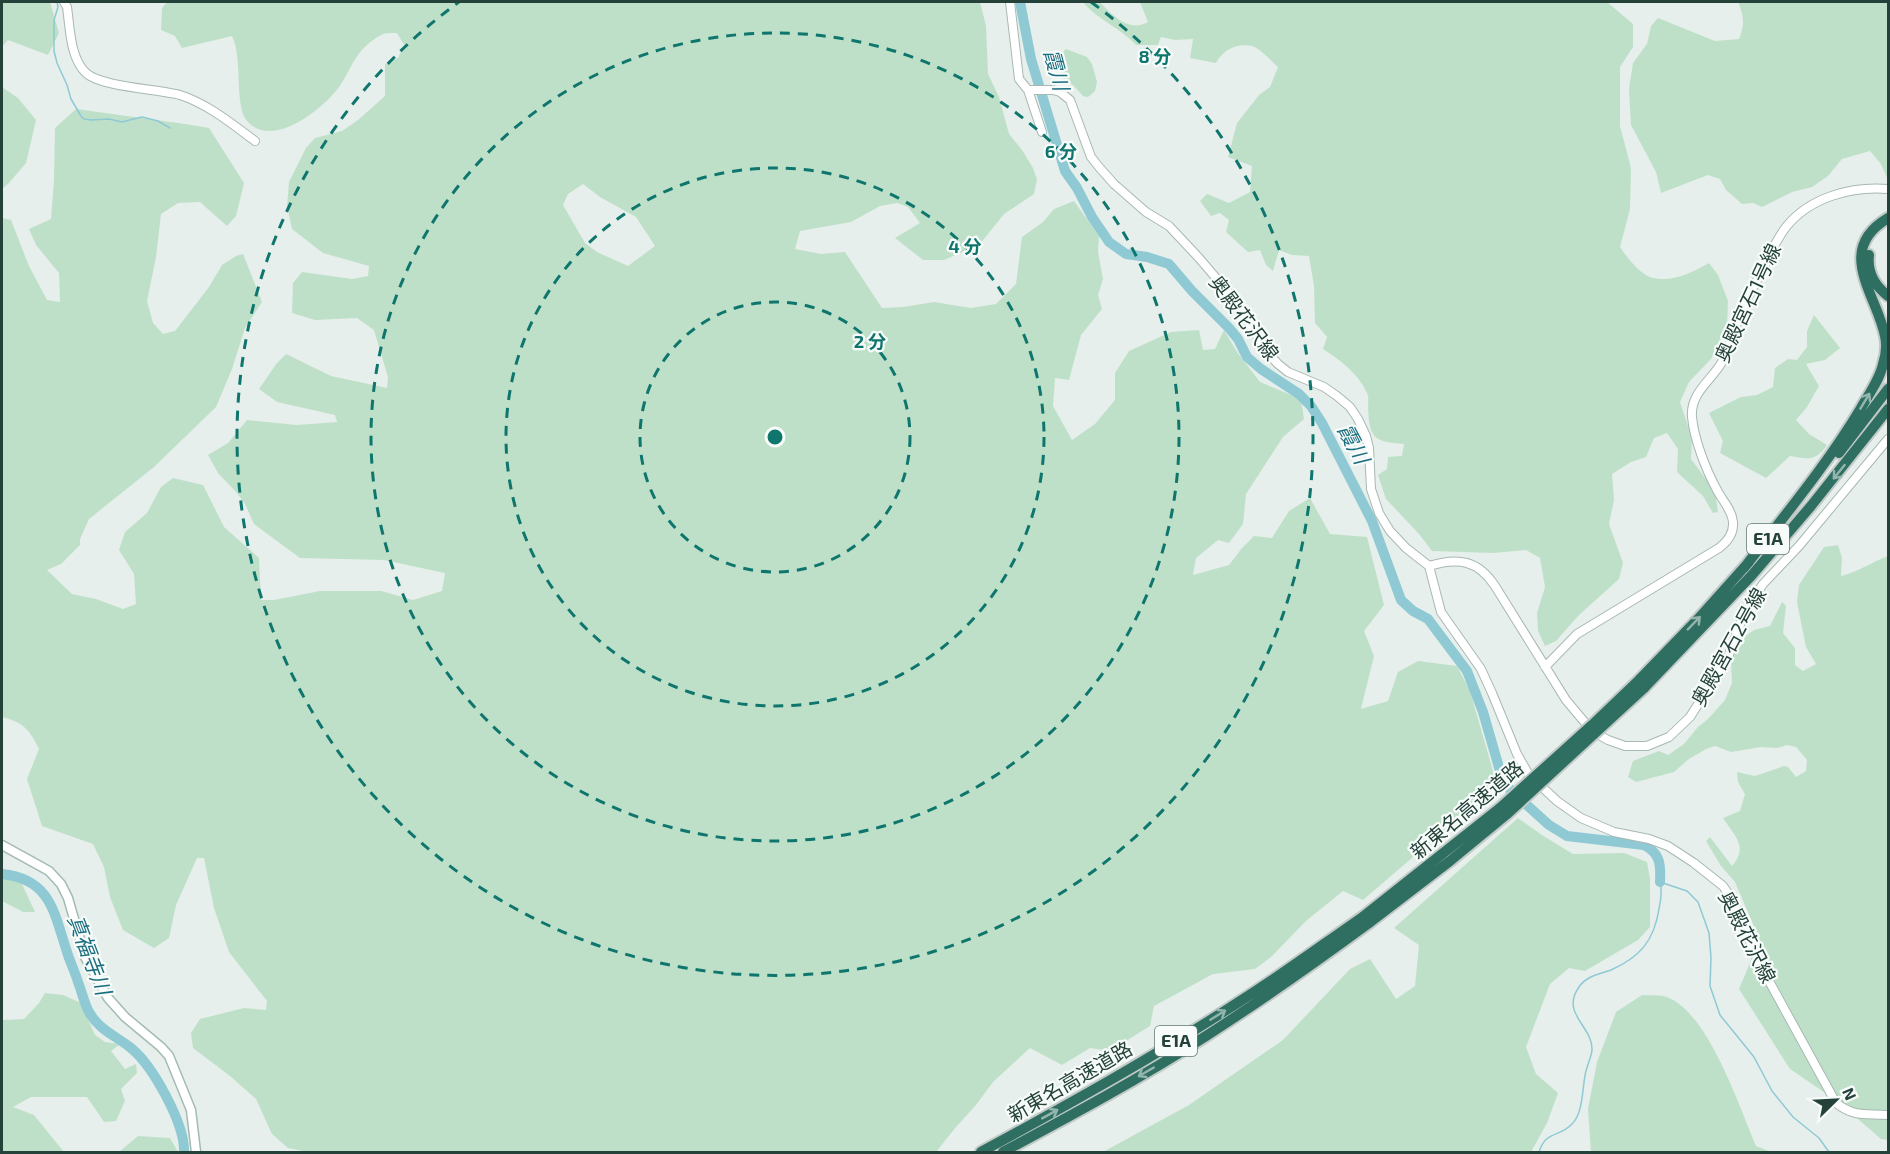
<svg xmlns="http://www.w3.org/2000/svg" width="1890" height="1154" font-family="'Exo 2','Noto Sans JP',sans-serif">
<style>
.green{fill:#bfe0c8;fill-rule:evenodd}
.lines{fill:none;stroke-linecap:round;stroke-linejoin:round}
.stream{stroke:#8ec9d4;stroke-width:1.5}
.river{stroke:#8ec9d4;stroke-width:10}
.tertiary-casing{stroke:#a8b8b2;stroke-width:10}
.secondary-casing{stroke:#a4bbb3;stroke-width:11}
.motorway-casing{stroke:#c2cac8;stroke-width:14}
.tertiary{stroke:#fff;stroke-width:8}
.secondary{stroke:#fff;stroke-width:8}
.motorway{stroke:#2f6f62;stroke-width:10}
.motorway-bridge-casing{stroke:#c2cac8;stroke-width:14;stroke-linecap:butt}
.motorway-bridge{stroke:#2f6f62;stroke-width:10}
.oneway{stroke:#93b5ae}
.ring{fill:none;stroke:#0f766e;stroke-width:3;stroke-dasharray:10 8}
.labels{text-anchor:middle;stroke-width:4.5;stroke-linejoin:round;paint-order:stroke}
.shield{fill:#f7fbf9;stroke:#637a73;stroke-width:1.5}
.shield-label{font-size:18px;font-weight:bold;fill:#24423a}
.street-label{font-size:20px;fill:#24423a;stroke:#f7fbf9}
.water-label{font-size:21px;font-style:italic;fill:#1c6f80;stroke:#f7fbf9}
.centre{fill:#0f766e;stroke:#f7fbf9;stroke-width:3}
.ring-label{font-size:18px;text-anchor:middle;font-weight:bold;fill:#0f766e;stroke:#f7fbf9;stroke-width:4.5;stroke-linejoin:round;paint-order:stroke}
</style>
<rect width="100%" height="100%" fill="#e6efeb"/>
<path class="green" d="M 2,2 L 50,2 L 59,33 L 48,55 L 8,40 L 2,47 Z
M 167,2 L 980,2 L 986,26 L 988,74 L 999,97 L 1009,134 L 1022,150 L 1033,168 L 1037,179 L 1034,194 L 1004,214 L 979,245 L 944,260 L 923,260 L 895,238 L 920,223 L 908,207 L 897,203 L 880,206 L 851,222 L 800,231 L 795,249 L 821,254 L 845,252 L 882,308 L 903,307 L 934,302 L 971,308 L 996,304 L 1016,284 L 1022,237 L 1043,222 L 1054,209 L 1074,201 L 1099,236 L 1098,252 L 1103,279 L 1098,295 L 1102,309 L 1081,335 L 1069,380 L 1055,378 L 1053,406 L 1072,440 L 1095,424 L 1115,400 L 1115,373 L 1129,351 L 1171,332 L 1199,330 L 1203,350 L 1215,349 L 1224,330 L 1237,352 L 1260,382 L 1301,399 L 1304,419 L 1283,437 L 1246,494 L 1243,524 L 1229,543 L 1218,540 L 1196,558 L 1193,575 L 1229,565 L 1242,548 L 1254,536 L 1272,538 L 1289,511 L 1310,498 L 1330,534 L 1367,537 L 1384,605 L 1364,631 L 1374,656 L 1361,709 L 1388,701 L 1398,672 L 1418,661 L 1457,666 L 1470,691 L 1497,785 L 1363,900 L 1343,891 L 1306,921 L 1271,957 L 1255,969 L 1213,974 L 1154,1006 L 1150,1026 L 1110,1051 L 1090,1048 L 1062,1065 L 1030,1048 L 993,1082 L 976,1105 L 956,1127 L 936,1152 L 308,1152 L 288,1148 L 272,1134 L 256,1099 L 230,1076 L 193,1048 L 191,1033 L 200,1019 L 244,1008 L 266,1010 L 267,1001 L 229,952 L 214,908 L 204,858 L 197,858 L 176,905 L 169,938 L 154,948 L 123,930 L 110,897 L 104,867 L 93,844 L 42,826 L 27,779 L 39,749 C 30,730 23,722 2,717 L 2,218 L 11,220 L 29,266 L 47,300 L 60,302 L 59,273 L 36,245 L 29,229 L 51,219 L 54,180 L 55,128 L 76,109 L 185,124 L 209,128 L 244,183 L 236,216 L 227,226 L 200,202 L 178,203 L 161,214 L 156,257 L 147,301 L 153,323 L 163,334 L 175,331 L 209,287 L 222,265 L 236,256 L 243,254 L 262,302 L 245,328 L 232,369 L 216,407 L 154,467 L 89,519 L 80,539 L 80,545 L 61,564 L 47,570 L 72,594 L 96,599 L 123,609 L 136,604 L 134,574 L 119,550 L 125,532 L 147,513 L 161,487 L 173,478 L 203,485 L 224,527 L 259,558 L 261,600 L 274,600 L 320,591 L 381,591 L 413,600 L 442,591 L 445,573 L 384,560 L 300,558 L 254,524 L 245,504 L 237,493 L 218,473 L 208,455 L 228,443 L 247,420 L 297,425 L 337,422 L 335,415 L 277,402 L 259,389 L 277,363 L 286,354 L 331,376 L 387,388 L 388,377 L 374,330 L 357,318 L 315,320 L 292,313 L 293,283 L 302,272 L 352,279 L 368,276 L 369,266 L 323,253 L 292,229 L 287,206 L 289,182 L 306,148 L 315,138 L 342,131 L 358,120 L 385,96 L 385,64 L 398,58 L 404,45 L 397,33 C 393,33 386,33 383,34 C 376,37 365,46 361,51 C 352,62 347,76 339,87 C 323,109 272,150 247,121 C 234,106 243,58 232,36 L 182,48 L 175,36 L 161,30 L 162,8 ZM 583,184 L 600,197 L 636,217 L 655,246 L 628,266 L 597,252 L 585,243 L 563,205 L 568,194 Z
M 1083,2 L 1100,2 C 1112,15 1129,33 1148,22 L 1140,2 L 1607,2 L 1633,24 L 1633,47 L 1620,67 L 1620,126 L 1631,168 L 1630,209 L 1620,247 C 1626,256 1639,273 1650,277 C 1670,284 1693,272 1709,263 L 1718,275 L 1728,301 L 1727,328 L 1711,359 L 1689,382 L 1680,402 L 1692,438 L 1691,459 L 1715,491 L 1718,512 L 1713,513 L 1703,496 L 1677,472 L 1678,449 L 1667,433 L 1654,438 L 1646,457 L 1631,462 L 1612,474 L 1614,500 L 1609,524 L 1623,563 L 1619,579 L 1578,616 L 1556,641 L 1545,646 L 1538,631 L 1537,613 L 1545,587 L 1540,558 L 1526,550 L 1494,553 L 1432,551 L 1419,534 L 1386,499 L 1378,475 L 1387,469 L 1388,457 L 1402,456 L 1404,444 C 1374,442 1369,438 1368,407 C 1368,402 1369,397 1367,393 C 1358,373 1340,360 1323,349 L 1327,337 L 1315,323 L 1314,286 L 1309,256 L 1292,255 L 1279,250 L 1273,271 L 1266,265 L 1260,250 L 1248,252 L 1226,232 L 1229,220 L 1220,213 L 1211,216 L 1200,201 L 1207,194 L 1229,203 L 1250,192 L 1252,166 L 1228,157 L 1237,123 L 1259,95 L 1270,87 L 1278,67 C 1271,61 1260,48 1252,46 C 1236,43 1223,50 1216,63 L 1190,58 L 1193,39 L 1175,40 L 1161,37 L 1158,45 L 1136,45 C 1121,28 1096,19 1083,2 Z
M 1738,2 L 1888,2 L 1888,180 L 1881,164 L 1870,151 L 1842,159 L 1828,176 L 1812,187 L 1792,192 L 1762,207 L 1753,203 L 1742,204 L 1726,190 L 1720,179 L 1708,175 L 1661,193 L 1656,172 L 1631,125 L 1629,89 L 1633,63 L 1647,44 L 1651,26 L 1658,18 L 1715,41 L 1739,39 C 1745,25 1744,16 1738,2 Z
M 1066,49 L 1087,57 L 1092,64 L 1097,82 L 1095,91 L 1088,97 L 1083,96 L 1073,85 L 1063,80 L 1057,63 L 1060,55 Z
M 2,87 L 18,98 L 36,120 L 26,163 L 9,183 L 2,189 Z
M 1814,315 L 1840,348 L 1825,360 L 1806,364 L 1819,386 L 1807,407 L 1796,420 L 1809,434 L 1827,445 C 1816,462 1807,459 1790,456 L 1766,478 L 1720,453 L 1723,441 L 1709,413 L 1741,397 L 1757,395 L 1773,387 L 1775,368 L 1788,359 L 1797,360 L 1807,347 L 1807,331 Z
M 1838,545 L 1842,558 L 1841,576 C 1858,572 1872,562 1888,556 L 1888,1140 L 1881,1139 L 1837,1101 L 1790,1069 L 1739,989 L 1758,944 L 1756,931 L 1735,882 L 1721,866 L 1706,841 L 1710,837 L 1732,866 C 1749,847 1734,835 1723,818 L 1740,811 L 1745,794 L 1738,782 L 1737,772 L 1755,776 L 1784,766 L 1788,767 L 1796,777 L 1806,771 L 1807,760 L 1796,747 L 1787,745 L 1777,748 L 1761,747 L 1731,752 L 1715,746 L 1706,749 L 1689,759 L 1674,772 L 1636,782 L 1628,777 L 1633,761 L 1659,751 L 1668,755 L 1684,744 L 1698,727 L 1708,719 L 1725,700 L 1732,683 L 1731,660 L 1744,637 L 1754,630 L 1770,626 L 1782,602 L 1786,606 L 1783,633 L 1795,648 L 1795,665 L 1803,671 L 1816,664 L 1806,647 L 1797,602 L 1799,585 L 1824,547 Z
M 1518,818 L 1542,835 L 1573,854 L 1624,853 L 1647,862 L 1650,879 L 1650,927 L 1638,940 L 1585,971 L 1569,968 L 1550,984 L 1526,1047 L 1536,1074 L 1558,1093 L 1547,1123 L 1531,1152 L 1103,1152 L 1189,1105 L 1283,1040 L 1350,969 L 1370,959 L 1396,999 L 1415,986 L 1419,945 L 1394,928 Z
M 2,876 L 21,882 L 35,912 L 23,912 L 2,901 Z
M 45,993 L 63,995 L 81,1003 L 95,1035 L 105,1042 L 120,1044 L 111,1051 L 125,1069 L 136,1064 L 137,1073 L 121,1089 L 125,1101 L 116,1121 L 104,1122 L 87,1097 L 31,1097 L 13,1107 L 34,1115 L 64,1152 L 2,1152 L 2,1020 L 24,1019 L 39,1003 Z
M 1642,995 C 1650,996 1662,994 1669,998 C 1709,1015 1739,1106 1756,1146 L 1771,1152 L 1591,1152 L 1588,1109 L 1597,1062 L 1616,1012 Z
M 138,1136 L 170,1138 L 178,1152 L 119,1152 Z"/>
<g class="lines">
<path class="stream" d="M 57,2 L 58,7 L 54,20 L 54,51 L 57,63 L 67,85 L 71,99 L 81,116 L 84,119 L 91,120 L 109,119 L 122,122 L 142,117 L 158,121 L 170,128
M 1539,1152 C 1546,1130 1559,1138 1572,1124 C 1583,1113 1582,1091 1585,1076 C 1586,1067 1591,1059 1592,1050 C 1593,1026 1560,1014 1579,987 C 1586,976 1600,974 1611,970 C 1640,957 1654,941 1659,909 C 1661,900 1662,890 1660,882 L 1687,891 L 1698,902 L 1709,933 L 1711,958 L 1710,986 L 1720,1015 L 1754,1057 L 1772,1091 L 1793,1117 L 1819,1138 L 1829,1152"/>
<path class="river" d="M 1020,2 L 1031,59 L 1065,171 L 1077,188 L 1092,217 L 1109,242 L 1126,254 L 1147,257 L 1169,264 L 1192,291 L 1229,328 L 1238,339 L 1247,357 L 1261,369 L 1299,394 L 1311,406 L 1322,423 L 1372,521 L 1401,600 L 1413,611 L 1428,619 L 1467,671 L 1483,712 L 1500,771 L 1510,790 L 1549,825 L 1567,836 L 1644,845 C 1660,853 1661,864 1660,882
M 2,874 C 51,879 54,913 67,952 C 70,962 75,972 78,982 C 82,992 84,1003 89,1012 C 99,1030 116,1036 131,1048 C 153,1066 185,1124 184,1152"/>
<g class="tertiary-casing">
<path id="tertiary" d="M 64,2 L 67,7 C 70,28 70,58 86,73 C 101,87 158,89 180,95 C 208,104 232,124 255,141
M 1010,2 L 1019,79 L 1028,90 L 1042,132
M 1028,90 L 1053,90 L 1060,92 L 1070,100 L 1091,157 L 1099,167 L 1114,184 L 1146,212 L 1169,226 L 1199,258 L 1240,306 L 1265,350 L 1278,364 L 1288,372 L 1324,387 L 1337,396 L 1350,407 L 1358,419 L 1366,436 L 1369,448 L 1371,489 L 1379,513 L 1390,531 L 1406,548 L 1429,566 L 1441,612 L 1481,669 L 1492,693 L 1517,754 L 1529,775 L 1557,801 L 1581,818 L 1614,832 L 1649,839 L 1668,846 L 1694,863 L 1723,886 L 1734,902 L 1758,961 L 1836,1103 C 1855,1118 1867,1113 1888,1115
M 1429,566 C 1458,557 1478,560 1495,586 L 1566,700 L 1592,731 L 1608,740 L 1625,746 L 1647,746 L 1669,737 L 1690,717 L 1728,657 L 1745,611 L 1763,584 L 1799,546 L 1888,439
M 1545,667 L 1577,634 L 1719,548 C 1727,542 1734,534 1733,522 C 1732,510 1722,500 1717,490 C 1706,470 1694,439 1692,417 C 1690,393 1711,381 1722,362 C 1730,347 1735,328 1741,311 C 1747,297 1755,284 1762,271 C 1769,256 1776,240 1786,227 C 1810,197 1852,186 1888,189"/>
</g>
<g class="secondary-casing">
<path id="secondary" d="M 2,845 L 49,871 L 61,884 L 68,898 L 85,957 L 108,998 L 125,1017 L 161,1047 L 169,1056 L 191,1110 L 196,1152"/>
</g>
<g class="motorway-casing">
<path id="motorway" d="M 1869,255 C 1867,272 1875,286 1888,296
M 1839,453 L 1888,389
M 1744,568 C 1784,516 1827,465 1861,408 C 1869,394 1880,379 1883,364 C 1886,355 1887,345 1885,336 C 1877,295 1834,250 1888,218
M 1639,680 L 1698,619 L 1749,562
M 1644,688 L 1752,575 L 1811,506 L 1888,409
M 981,1152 C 1071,1103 1161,1053 1248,996 C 1287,971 1325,943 1364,916
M 1003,1152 C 1072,1115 1141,1078 1206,1036 C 1262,1000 1316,962 1369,923"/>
</g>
<use href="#tertiary" class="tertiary"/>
<use href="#secondary" class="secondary"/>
<use href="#motorway" class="motorway"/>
<g class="motorway-bridge-casing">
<path id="motorway-bridge" d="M 1364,916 L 1500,808 L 1592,725 L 1639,680
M 1369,923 L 1450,861 L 1506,815 L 1644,688"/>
</g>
<use href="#motorway-bridge" class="motorway-bridge"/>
</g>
<defs><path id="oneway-shaft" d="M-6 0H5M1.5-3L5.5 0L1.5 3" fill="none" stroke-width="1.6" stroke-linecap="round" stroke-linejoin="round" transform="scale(1.5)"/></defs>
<g class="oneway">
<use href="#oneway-shaft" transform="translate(1865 401) rotate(-59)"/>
<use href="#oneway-shaft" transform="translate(1839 472) rotate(129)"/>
<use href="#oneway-shaft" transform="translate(1694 623) rotate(-46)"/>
<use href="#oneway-shaft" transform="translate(1218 1015) rotate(-32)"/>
<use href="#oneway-shaft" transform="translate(1146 1072) rotate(150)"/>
<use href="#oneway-shaft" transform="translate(1050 1114) rotate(-29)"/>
</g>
<g class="ring">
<circle cx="775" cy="437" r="135"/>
<circle cx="775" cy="437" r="269"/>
<circle cx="775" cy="437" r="404"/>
<path d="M1091 2A538 538 0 1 1 459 2"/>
</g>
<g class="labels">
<g class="shield">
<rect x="1747" y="524" width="42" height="30" rx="4.5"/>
<rect x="1155" y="1026" width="42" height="30" rx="4.5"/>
</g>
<g class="shield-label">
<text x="1768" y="545">E1A</text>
<text x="1176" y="1047">E1A</text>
</g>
<g class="street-label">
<text transform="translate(1748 303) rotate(-65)" y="7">奥殿宮石1号線</text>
<text transform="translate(1244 318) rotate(53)" y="7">奥殿花沢線</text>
<text transform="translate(1729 647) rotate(-61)" y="7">奥殿宮石2号線</text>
<text transform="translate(1467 810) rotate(-40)" y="7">新東名高速道路</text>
<text transform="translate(1747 937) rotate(63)" y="7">奥殿花沢線</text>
<text transform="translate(1070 1082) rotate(-30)" y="7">新東名高速道路</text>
</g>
<g class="water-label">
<text transform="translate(1056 70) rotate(75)" y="7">霞川</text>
<text transform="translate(1353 444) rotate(62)" y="7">霞川</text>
<text transform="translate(89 955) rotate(69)" y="7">真福寺川</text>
</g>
</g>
<circle cx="775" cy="437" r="9" class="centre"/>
<g class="ring-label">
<text x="1155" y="63">8 分</text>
<text x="1061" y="158">6 分</text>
<text x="965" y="253">4 分</text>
<text x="870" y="348">2 分</text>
</g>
<rect width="1890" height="1154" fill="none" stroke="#24423a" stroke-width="6"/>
<g transform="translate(1836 1100) rotate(66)" stroke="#f7fbf9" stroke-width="4.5" paint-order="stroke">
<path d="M0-4.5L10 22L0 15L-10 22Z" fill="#24423a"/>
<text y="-9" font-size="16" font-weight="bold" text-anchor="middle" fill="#24423a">N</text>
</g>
</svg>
